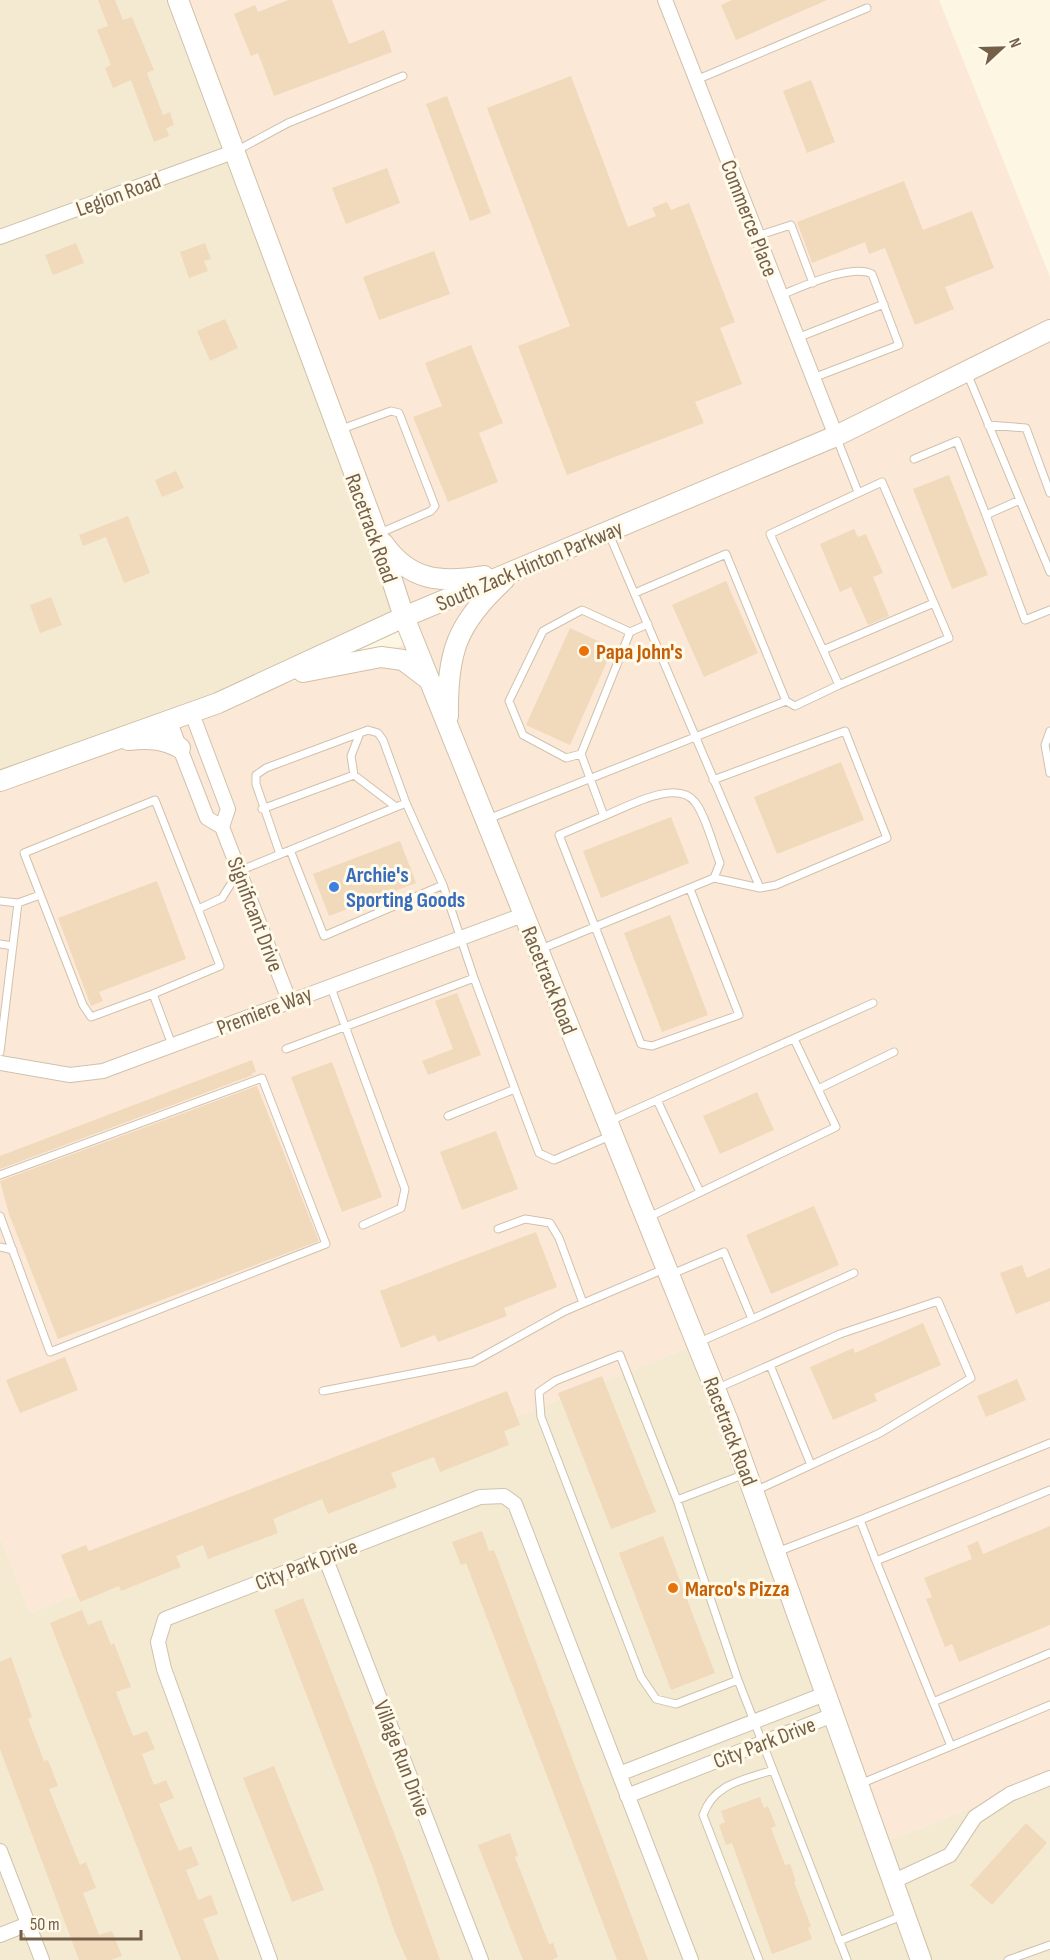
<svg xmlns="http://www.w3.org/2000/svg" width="1050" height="1960" font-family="'Sofia Sans Condensed',sans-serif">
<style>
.residential{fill:#f4ead2}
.commercial{fill:#fce8d7}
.building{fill:#f1d9bb}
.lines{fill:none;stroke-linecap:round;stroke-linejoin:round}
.lane-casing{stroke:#cfc2ad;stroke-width:9}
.street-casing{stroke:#cfc2ad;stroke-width:16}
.secondary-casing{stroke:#d0c0a7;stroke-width:22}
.lane{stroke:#fff;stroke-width:7}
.street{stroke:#fff;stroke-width:14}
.secondary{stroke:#fff;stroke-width:20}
.food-dot{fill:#e8710a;stroke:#fffae9;stroke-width:2}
.shop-dot{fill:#3f7fe0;stroke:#fffae9;stroke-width:2}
.labels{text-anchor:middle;stroke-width:6;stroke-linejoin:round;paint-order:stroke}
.street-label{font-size:22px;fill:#745f49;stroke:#fffae9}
.food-label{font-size:22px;font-weight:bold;fill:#c56008;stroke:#fffae9;text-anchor:start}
.shop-label{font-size:22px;font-weight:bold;fill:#366cbe;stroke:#fffae9;text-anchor:start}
</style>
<rect width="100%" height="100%" fill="#fcf6e3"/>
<path class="residential" d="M 0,0 L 177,0 L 406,604 L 155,731 L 0,782 Z
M 687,1348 L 875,1846 L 1050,1776 L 1050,1960 L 0,1960 L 0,1536 L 30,1613 Z"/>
<path class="commercial" d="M 177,0 L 939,0 L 1050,277 L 1050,1776 L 875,1846 L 687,1348 L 30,1613 L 0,1536 L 0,779 L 419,640 Z"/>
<path class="building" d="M 98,0 L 115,0 L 123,20 L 132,17 L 154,70 L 147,73 L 163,115 L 170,112 L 174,125 L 166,128 L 169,136 L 154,142 L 131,80 L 113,88 L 105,68 L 111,65 L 97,30 L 108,26 Z
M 288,0 L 332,0 L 349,44 L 384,30 L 392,52 L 274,96 L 258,53 L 251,56 L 234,14 L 255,5 L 258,12 Z
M 732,0 L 827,0 L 736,40 L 721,5 Z
M 571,76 L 628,227 L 656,216 L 652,208 L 667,202 L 671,210 L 689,203 L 735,322 L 720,328 L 742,384 L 695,402 L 704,423 L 567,475 L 518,346 L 570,326 L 487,108 Z
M 811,80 L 835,142 L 807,153 L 783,91 Z
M 447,96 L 491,213 L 470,221 L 426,104 Z
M 387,168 L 400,203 L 346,224 L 332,188 Z
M 904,181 L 923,230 L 972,211 L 994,268 L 945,287 L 954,309 L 915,325 L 885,248 L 869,254 L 865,242 L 812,263 L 797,222 Z
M 76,243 L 84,263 L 53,275 L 45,255 Z
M 205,243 L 211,259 L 204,261 L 208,271 L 189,278 L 180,252 Z
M 434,251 L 450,294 L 379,320 L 363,277 Z
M 225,319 L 238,348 L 210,361 L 197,331 Z
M 471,345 L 503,423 L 479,433 L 498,482 L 448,502 L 413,417 L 442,406 L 425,363 Z
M 176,471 L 184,488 L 162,497 L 155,480 Z
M 949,475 L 988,575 L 952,589 L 913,489 Z
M 128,516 L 150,573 L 124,583 L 106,537 L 83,546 L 79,535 Z
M 854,529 L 858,537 L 866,534 L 883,573 L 873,577 L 889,616 L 868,625 L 851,587 L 840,592 L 820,544 Z
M 726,581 L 758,653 L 704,677 L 672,605 Z
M 51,597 L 62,625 L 40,633 L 30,605 Z
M 570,628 L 613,648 L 570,745 L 526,725 Z
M 841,762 L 864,820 L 777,854 L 754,797 Z
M 671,817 L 689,863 L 601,898 L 583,851 Z
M 400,841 L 416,883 L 329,916 L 313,874 Z
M 157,881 L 186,959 L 99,992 L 103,1001 L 91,1006 L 58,918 Z
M 670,915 L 708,1015 L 662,1032 L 624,933 Z
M 457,993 L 481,1055 L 428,1075 L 422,1061 L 453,1049 L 435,1001 Z
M 252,1060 L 256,1072 L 252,1073 L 253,1075 L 0,1169 L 0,1156 Z
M 332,1062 L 382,1197 L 342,1212 L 291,1077 Z
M 257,1086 L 319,1241 L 58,1339 L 9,1214 L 0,1181 Z
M 757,1092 L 774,1130 L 720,1154 L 703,1116 Z
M 496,1131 L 518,1189 L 462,1210 L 440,1152 Z
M 814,1206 L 839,1265 L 771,1294 L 746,1235 Z
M 536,1232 L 557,1287 L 504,1308 L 507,1316 L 438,1342 L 435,1335 L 401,1348 L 380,1291 Z
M 1022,1265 L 1027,1278 L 1050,1268 L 1050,1301 L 1016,1314 L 1000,1273 Z
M 923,1323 L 941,1365 L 874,1394 L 877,1401 L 833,1420 L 810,1367 L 853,1348 L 855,1353 Z
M 65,1357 L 78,1390 L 20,1413 L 6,1380 Z
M 602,1376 L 656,1512 L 611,1529 L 558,1393 Z
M 1017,1379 L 1026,1400 L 986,1417 L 977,1396 Z
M 507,1391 L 520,1425 L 504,1431 L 509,1445 L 440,1472 L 434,1457 L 418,1463 L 391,1473 L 397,1487 L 328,1514 L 322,1499 L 273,1519 L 278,1533 L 208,1559 L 203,1545 L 176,1556 L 181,1567 L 121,1591 L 119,1586 L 80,1602 L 61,1555 L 86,1545 L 89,1551 Z
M 1050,1526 L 1050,1625 L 959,1662 L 952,1644 L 945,1647 L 926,1599 L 932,1597 L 924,1578 L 972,1559 L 967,1546 L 978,1541 L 983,1554 Z
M 482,1531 L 489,1551 L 494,1550 L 648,1960 L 617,1960 L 466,1563 L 461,1565 L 452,1542 Z
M 663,1536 L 715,1673 L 671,1690 L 619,1553 Z
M 303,1598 L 404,1859 L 440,1960 L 407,1960 L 394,1930 L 374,1871 L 274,1610 Z
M 82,1610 L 88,1625 L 101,1620 L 111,1645 L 114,1643 L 131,1687 L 116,1692 L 122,1708 L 133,1736 L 147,1731 L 155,1749 L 142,1754 L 154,1785 L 166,1780 L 174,1798 L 159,1804 L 179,1851 L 191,1846 L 199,1865 L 186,1870 L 198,1900 L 211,1895 L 218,1914 L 203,1919 L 219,1960 L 181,1960 L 50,1623 Z
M 11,1657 L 32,1717 L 28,1719 L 44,1761 L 48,1760 L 58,1786 L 49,1789 L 80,1865 L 86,1862 L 96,1888 L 83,1893 L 99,1935 L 112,1931 L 122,1956 L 111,1960 L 79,1960 L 0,1749 L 0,1662 Z
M 274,1766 L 324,1890 L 292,1902 L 243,1778 Z
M 760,1797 L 764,1808 L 768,1806 L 776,1826 L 771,1828 L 785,1865 L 790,1864 L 796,1881 L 794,1882 L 811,1926 L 808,1928 L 812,1939 L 772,1954 L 732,1843 L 726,1845 L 719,1825 L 725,1822 L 721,1811 Z
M 1026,1823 L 1047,1843 L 992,1905 L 970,1885 Z
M 510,1833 L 518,1856 L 515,1857 L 549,1944 L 553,1943 L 558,1957 L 552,1960 L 523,1960 L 478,1845 Z"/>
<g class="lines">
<g class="lane-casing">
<path id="lane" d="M 696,80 L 867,8
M 236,151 L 288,123 L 403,76
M 757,236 L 791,225 L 813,283
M 781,295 C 802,287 852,263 872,274 L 899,345 L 813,378
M 797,338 L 884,304
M 967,373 L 1050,572
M 988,425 L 1026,428 L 1050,493
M 339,430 L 391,411 L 399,413 L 435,506 L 431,511 L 380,533
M 837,439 L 858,492
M 914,459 L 957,441 L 986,515 L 1020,500
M 882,482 L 949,638 L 839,685 L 770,534 Z
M 986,515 L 1025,620 L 1050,610
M 609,534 L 760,888 L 776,885 L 887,838 L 845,731 L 713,780
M 823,650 L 934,603
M 786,701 L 795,706 L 839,685
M 1050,731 L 1045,745 L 1050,773
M 581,754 L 630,632
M 354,775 L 351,756 L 360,733
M 262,809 L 354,775 L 396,807
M 604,816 L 559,835 L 641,1044 L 652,1046 L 739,1015 L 690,889
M 488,819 L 786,701 L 726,554 L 635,593
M 290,850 L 324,936 L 443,885
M 280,854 L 256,784 L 256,775 L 266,768 L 368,730 L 378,733 L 383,740 L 406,803
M 714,878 L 760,888
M 0,901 L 18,903 L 40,895
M 0,944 L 13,946
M 541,949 L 714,878 L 720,863 C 713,846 706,816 695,802 C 677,778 627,807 604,816 L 581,754 L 566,758 L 523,735 L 509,701 L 543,631 L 582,610 L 630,632 L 648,624
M 330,985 L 405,1189 L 401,1208 L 363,1225
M 153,994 L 220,966 L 198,909
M 172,1045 L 153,994 L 91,1017 L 83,1005 L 24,853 L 155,800 L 198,909 L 222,898 L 239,871 L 406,803 L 443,885 L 474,978
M 286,1049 L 474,978 L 515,1089
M 0,1052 L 18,903
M 818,1089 L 894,1052
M 657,1100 L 700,1192
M 448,1116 L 515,1089 L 539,1153 L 554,1160 L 610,1136
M 610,1121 L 873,1003
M 0,1175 L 262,1078 L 326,1244 L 50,1352 L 0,1216
M 649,1217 L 836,1127 L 794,1039
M 498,1229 L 525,1219 L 550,1223 L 559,1238 L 583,1303
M 0,1247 L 13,1250
M 672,1274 L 724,1252 L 752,1319 L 697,1343
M 752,1319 L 854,1273
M 770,1365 L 811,1465
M 718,1388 L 840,1334 L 938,1301 L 971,1378 L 880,1433 L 755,1491
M 323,1391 L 473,1362 L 565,1311 L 664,1269
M 677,1500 L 738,1680 L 676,1704 L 656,1699 L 641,1677 L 541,1417 L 539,1392 L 555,1381 L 620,1355 L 677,1500 L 745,1474
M 860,1520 L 1050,1443
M 777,1552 L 860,1520 L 876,1561 L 1050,1490
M 876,1561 L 951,1746
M 738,1680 L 847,1960
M 933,1702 L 1050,1653
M 860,1784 L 1050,1705
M 839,1941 L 902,1916
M 759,1960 L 703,1815 C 714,1783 744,1780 773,1770
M 1008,1960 L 1050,1945"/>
</g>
<g class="street-casing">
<path id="street" d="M 665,0 L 836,436
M 0,237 L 236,151
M 191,711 L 228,809 L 222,827
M 169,720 L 207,818 L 222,827 L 289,1000
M 0,1063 L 70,1075 L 103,1071 L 523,915
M 325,1557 L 481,1960
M 619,1774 L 825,1694
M 627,1796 L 833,1715
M 0,1851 L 42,1960
M 892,1882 L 950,1855 L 975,1817 L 1010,1794 L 1050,1778
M 0,1935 L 28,1924
M 270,1960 L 164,1669 L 158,1642 L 165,1619 L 480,1497 L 504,1496 L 515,1504 L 691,1960"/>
</g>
<g class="secondary-casing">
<path id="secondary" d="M 178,0 L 377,534 L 404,617 L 728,1421 L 921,1960
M 383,543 C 410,582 442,583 484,576
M 303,672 L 381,657 L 403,660 L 428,679
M 448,716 C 447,653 456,624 504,580
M 128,740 C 147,738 164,738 180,748
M 0,781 L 218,703 L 404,617 L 836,436 L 1050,330"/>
</g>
<use href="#lane" class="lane"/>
<use href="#street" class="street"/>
<use href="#secondary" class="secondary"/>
</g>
<g class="food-dot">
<circle cx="584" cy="651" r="6"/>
<circle cx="673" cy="1588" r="6"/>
</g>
<circle class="shop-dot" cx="334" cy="887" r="6"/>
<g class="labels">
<g class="street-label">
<text transform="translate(118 194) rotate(-20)" y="8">Legion Road</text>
<text transform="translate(750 218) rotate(69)" y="8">Commerce Place</text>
<text transform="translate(372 528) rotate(70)" y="8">Racetrack Road</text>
<text transform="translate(529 565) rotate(-23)" y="8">South Zack Hinton Parkway</text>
<text transform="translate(256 914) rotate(69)" y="8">Significant Drive</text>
<text transform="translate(550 980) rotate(68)" y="8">Racetrack Road</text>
<text transform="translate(264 1010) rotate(-21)" y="8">Premiere Way</text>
<text transform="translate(731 1431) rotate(69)" y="8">Racetrack Road</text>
<text transform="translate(306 1564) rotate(-21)" y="8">City Park Drive</text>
<text transform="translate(764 1742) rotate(-21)" y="8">City Park Drive</text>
<text transform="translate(403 1758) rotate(69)" y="8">Village Run Drive</text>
</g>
<g class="food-label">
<text x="596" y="659">Papa John's</text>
<text x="685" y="1596">Marco's Pizza</text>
</g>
<g class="shop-label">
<text x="346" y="882">Archie's<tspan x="346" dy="25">Sporting Goods</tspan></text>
</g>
</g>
<g transform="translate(1002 48) rotate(68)" stroke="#fffae9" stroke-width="4.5" paint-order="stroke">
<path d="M0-4.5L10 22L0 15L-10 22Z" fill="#745f49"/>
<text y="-9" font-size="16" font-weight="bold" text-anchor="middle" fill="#745f49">N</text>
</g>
<path d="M21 1930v9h120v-9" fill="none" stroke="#745f49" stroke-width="3"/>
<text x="30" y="1930" font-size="18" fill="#745f49" stroke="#fffae9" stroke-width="4.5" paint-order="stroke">50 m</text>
</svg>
